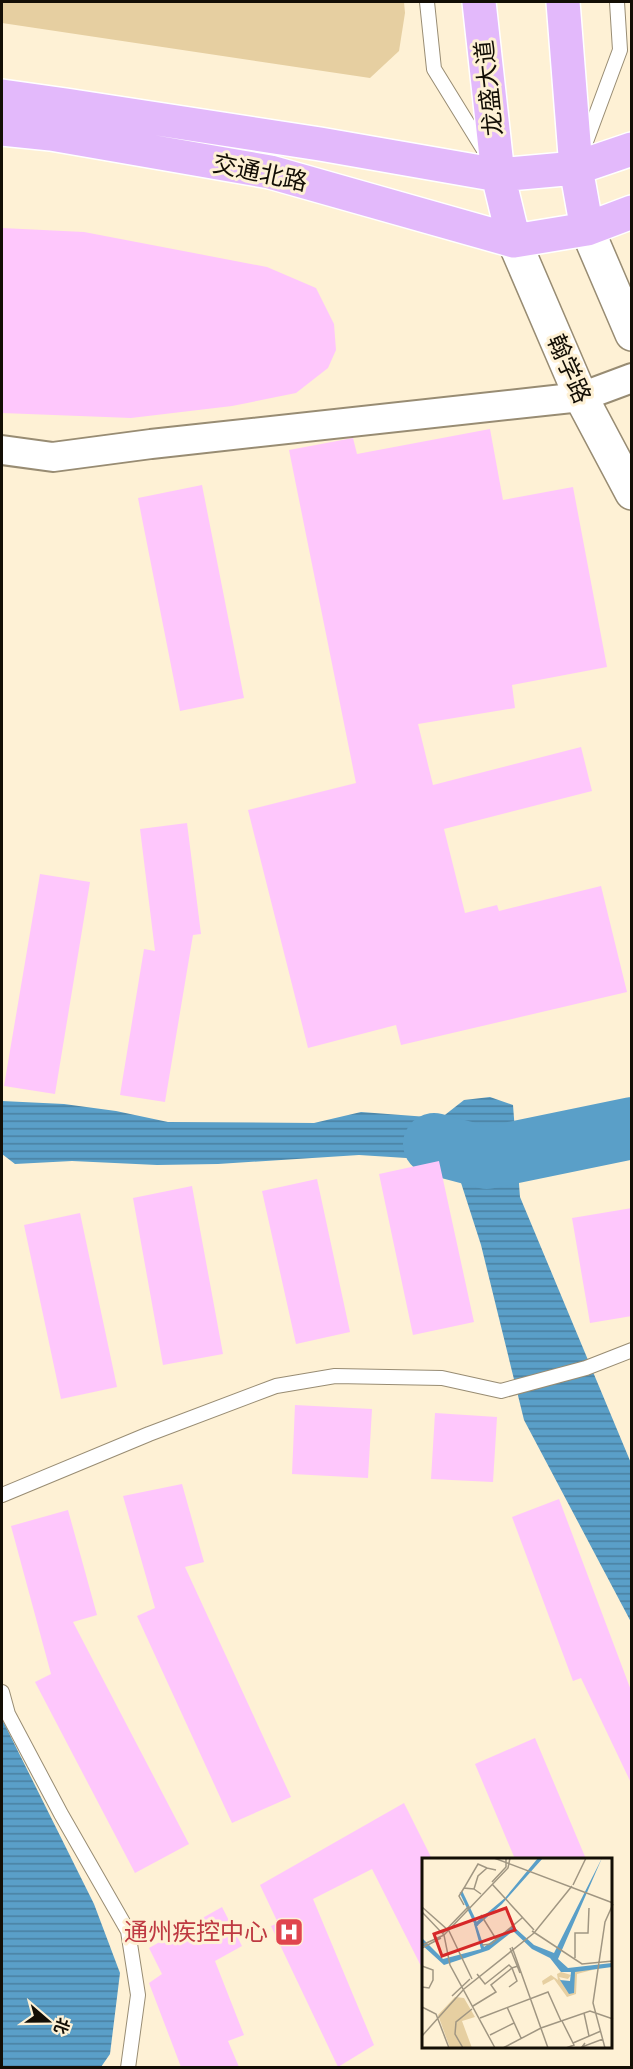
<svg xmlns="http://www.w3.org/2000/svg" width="633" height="2069" font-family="Spectral,'Noto Sans SC',serif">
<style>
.park{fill:#e6cfa1}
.water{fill:url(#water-rules)}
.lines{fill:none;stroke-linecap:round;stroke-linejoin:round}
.river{stroke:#5a9fc8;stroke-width:62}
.building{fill:#fec7fc}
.service-casing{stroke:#988c73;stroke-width:16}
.minor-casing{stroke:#988c73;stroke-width:32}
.tertiary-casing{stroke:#988c73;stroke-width:36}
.primary-casing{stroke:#fff;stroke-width:36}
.service{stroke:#fff;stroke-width:14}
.minor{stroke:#fff;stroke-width:28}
.tertiary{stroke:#fff;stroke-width:33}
.primary{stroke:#e3b9fb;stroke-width:33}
.labels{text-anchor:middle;stroke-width:6;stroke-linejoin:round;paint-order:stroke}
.street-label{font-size:24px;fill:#130e05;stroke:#fef1d5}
.health-label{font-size:24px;fill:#be3a42;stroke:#fef1d5;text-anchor:end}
.inset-river{fill:none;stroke:#5a9fc8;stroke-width:3}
.inset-road{fill:none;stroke:#a09682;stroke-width:1.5}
.view{fill:#d62828;fill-opacity:0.15;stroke:#d62828;stroke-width:3}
.inset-edge{fill:none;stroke:#130e05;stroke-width:3}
</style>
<defs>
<pattern id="water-rules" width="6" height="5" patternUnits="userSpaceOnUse" patternTransform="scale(1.5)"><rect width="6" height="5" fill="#5a9fc8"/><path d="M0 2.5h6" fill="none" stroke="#4980a0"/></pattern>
</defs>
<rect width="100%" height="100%" fill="#fef1d5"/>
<path class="park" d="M 2,2 L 404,2 L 405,13 L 399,51 L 370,78 L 2,23 Z"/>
<path class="water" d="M 490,1097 L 513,1105 L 520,1197 L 631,1463 L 631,1622 L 524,1420 L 481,1245 L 454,1161 L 359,1155 L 218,1164 L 157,1165 L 72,1161 L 15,1164 L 2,1154 L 2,1101 L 64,1104 L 116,1111 L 168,1122 L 314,1123 L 361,1112 L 441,1118 L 464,1100 Z
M 2,1719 L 94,1904 L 120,1973 L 110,2054 L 101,2067 L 2,2067 Z"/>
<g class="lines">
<path class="river" d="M 434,1144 L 487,1158 L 632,1128"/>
</g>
<path class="building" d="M 2,228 L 84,232 L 267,267 L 316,288 L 334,324 L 336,350 L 328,368 L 296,393 L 232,406 L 131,418 L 2,413 Z
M 490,429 L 503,500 L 573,487 L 607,667 L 512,685 L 515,708 L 418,724 L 433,785 L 581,747 L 592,791 L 444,829 L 465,913 L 497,905 L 499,911 L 601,886 L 627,992 L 401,1045 L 396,1025 L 308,1048 L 248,810 L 356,783 L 289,450 L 353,438 L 357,454 Z
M 202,485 L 244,698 L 180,711 L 138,498 Z
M 187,823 L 201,934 L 193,935 L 165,1102 L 120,1095 L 144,949 L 155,951 L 140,829 Z
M 40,874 L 90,882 L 55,1094 L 4,1086 Z
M 439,1161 L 474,1322 L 413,1335 L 379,1174 Z
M 317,1179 L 350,1332 L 296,1344 L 262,1191 Z
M 192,1186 L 223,1354 L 163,1365 L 133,1198 Z
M 632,1208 L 632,1316 L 590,1323 L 572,1218 Z
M 80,1213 L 117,1387 L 61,1399 L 24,1225 Z
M 295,1405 L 372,1409 L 368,1478 L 292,1474 Z
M 435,1413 L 497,1417 L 493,1482 L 431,1479 Z
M 182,1484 L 204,1562 L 185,1567 L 291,1797 L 232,1823 L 137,1616 L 155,1608 L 123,1496 Z
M 559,1499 L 632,1693 L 632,1785 L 581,1678 L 573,1681 L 512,1517 Z
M 68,1510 L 97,1615 L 73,1622 L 189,1844 L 135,1873 L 35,1682 L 51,1674 L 11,1526 Z
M 535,1738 L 586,1859 L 515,1859 L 475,1764 Z
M 404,1803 L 432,1859 L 423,1859 L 423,1970 L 372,1869 L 313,1899 L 374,2045 L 338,2067 L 271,1926 L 278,1923 L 260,1885 Z
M 222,1907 L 242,1946 L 215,1961 L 244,2035 L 228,2041 L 239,2067 L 181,2067 L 149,1983 L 162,1974 L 149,1948 Z"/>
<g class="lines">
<g class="service-casing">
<path id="service" d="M 427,2 L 434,69 L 487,155
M 584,147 L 620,50 L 617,2
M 2,1495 L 149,1434 L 276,1386 L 335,1376 L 442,1378 L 501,1391 L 586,1368 L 632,1350
M 2,1692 L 8,1714 L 61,1814 L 128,1931 L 138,1995 L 128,2068"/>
</g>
<g class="minor-casing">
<path id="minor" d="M 2,450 L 53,457 L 151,444 L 581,397 L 632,378"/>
</g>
<g class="tertiary-casing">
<path id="tertiary" d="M 587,229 L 632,334
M 514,241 L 581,397 L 632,493"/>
</g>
<g class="primary-casing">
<path id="primary" d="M 479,2 L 498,175 L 514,241
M 563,2 L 576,168 L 587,229
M 2,96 L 66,105 L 320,144 L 498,175 L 576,168 L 632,149
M 2,129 L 51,134 L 270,172 L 514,241 L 587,229 L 632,212"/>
</g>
<use href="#service" class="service"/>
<use href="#minor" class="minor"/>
<use href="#tertiary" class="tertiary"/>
<use href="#primary" class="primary"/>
</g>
<defs>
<g id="hospital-square" transform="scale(1.5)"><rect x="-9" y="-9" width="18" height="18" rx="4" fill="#e0444e" stroke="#fef1d5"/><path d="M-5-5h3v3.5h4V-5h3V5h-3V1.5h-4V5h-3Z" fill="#fff"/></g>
</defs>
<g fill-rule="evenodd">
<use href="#hospital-square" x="289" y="1932"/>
</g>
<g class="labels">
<g class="street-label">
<text transform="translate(489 88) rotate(-96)" y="8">龙盛大道</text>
<text transform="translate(260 173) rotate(12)" y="8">交通北路</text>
<text transform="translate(569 369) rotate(66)" y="8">翰学路</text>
</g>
<g class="health-label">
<text x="268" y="1940">通州疾控中心</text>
</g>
</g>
<g transform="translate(422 1858)">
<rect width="190" height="190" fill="#fef1d5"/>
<path d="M 174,111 L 155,116 L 154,136 L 145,139 L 132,121 L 121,127 L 120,123 L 129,117 L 136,122 L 135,116 L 139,114 L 149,117 L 146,121 L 137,119 L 148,136 L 153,113 ZM 33,139 L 42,140 L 53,159 L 40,163 L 50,190 L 28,190 L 16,157 Z" fill="#e6cfa1"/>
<path d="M 116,0 L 121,0 L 80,46 L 55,68 L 62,89 L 91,68 L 112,87 L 132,95 L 180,0 L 136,101 L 146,110 L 190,105 L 190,109 L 153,114 L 152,135 L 147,136 L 138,122 L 148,123 L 149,114 L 139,114 L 128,100 L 110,91 L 91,73 L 67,92 L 22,107 L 0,87 L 0,80 L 21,101 L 59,91 L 52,66 L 83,40 Z" fill="#5a9fc8"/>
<path class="inset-river" d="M 39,34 L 55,68"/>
<path class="inset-road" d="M 72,0 L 191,45M 70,24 L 84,9 L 84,0M 70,26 L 112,72M 151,27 L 164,0M 52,31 L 42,30 L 56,6 L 65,10M 59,36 L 52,31 L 56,18 L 65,10 L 74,12M 42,47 L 37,38 L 42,30M 0,49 L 27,73 L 50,121M 0,54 L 22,77 L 28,107 L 73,190M 59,57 L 74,81M 110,73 L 160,106 L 191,103M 21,75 L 47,48M 22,77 L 86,10 L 88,0M 0,87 L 22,77M 60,87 L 69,86 L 100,60M 90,89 L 126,190M 0,90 L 19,80M 88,90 L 98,115M 153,100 L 153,75 L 166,75 L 167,50M 0,108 L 11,112 L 11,122 L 7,130 L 0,129M 55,116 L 63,126 L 87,107 L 90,110 L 96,108M 30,138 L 48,121M 51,148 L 74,134 L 69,127 L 90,110 L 95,123 L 87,129M 0,149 L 14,156 L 27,190M 85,149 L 99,180M 162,155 L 167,178M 58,160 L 126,134 L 139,163M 140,163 L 152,187 L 144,190M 68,177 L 92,165M 0,178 L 42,131 L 112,75 L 150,28M 151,185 L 179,173M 163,185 L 160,189 L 181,181M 41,190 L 33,176 L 34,164 L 50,151M 81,190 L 119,170 L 168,153 L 191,161M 183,190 L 171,145 L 183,64 L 191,46"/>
<path class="view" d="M 84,50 L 93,72 L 20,98 L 12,76 Z"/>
<rect width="190" height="190" class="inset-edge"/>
</g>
<rect width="633" height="2069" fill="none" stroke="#130e05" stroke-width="6"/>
<g transform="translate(48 2021) rotate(110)" stroke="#fef1d5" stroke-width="4.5" paint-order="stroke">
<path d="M0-4.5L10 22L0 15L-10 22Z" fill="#130e05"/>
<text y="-9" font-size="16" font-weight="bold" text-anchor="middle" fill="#130e05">北</text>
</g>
</svg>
